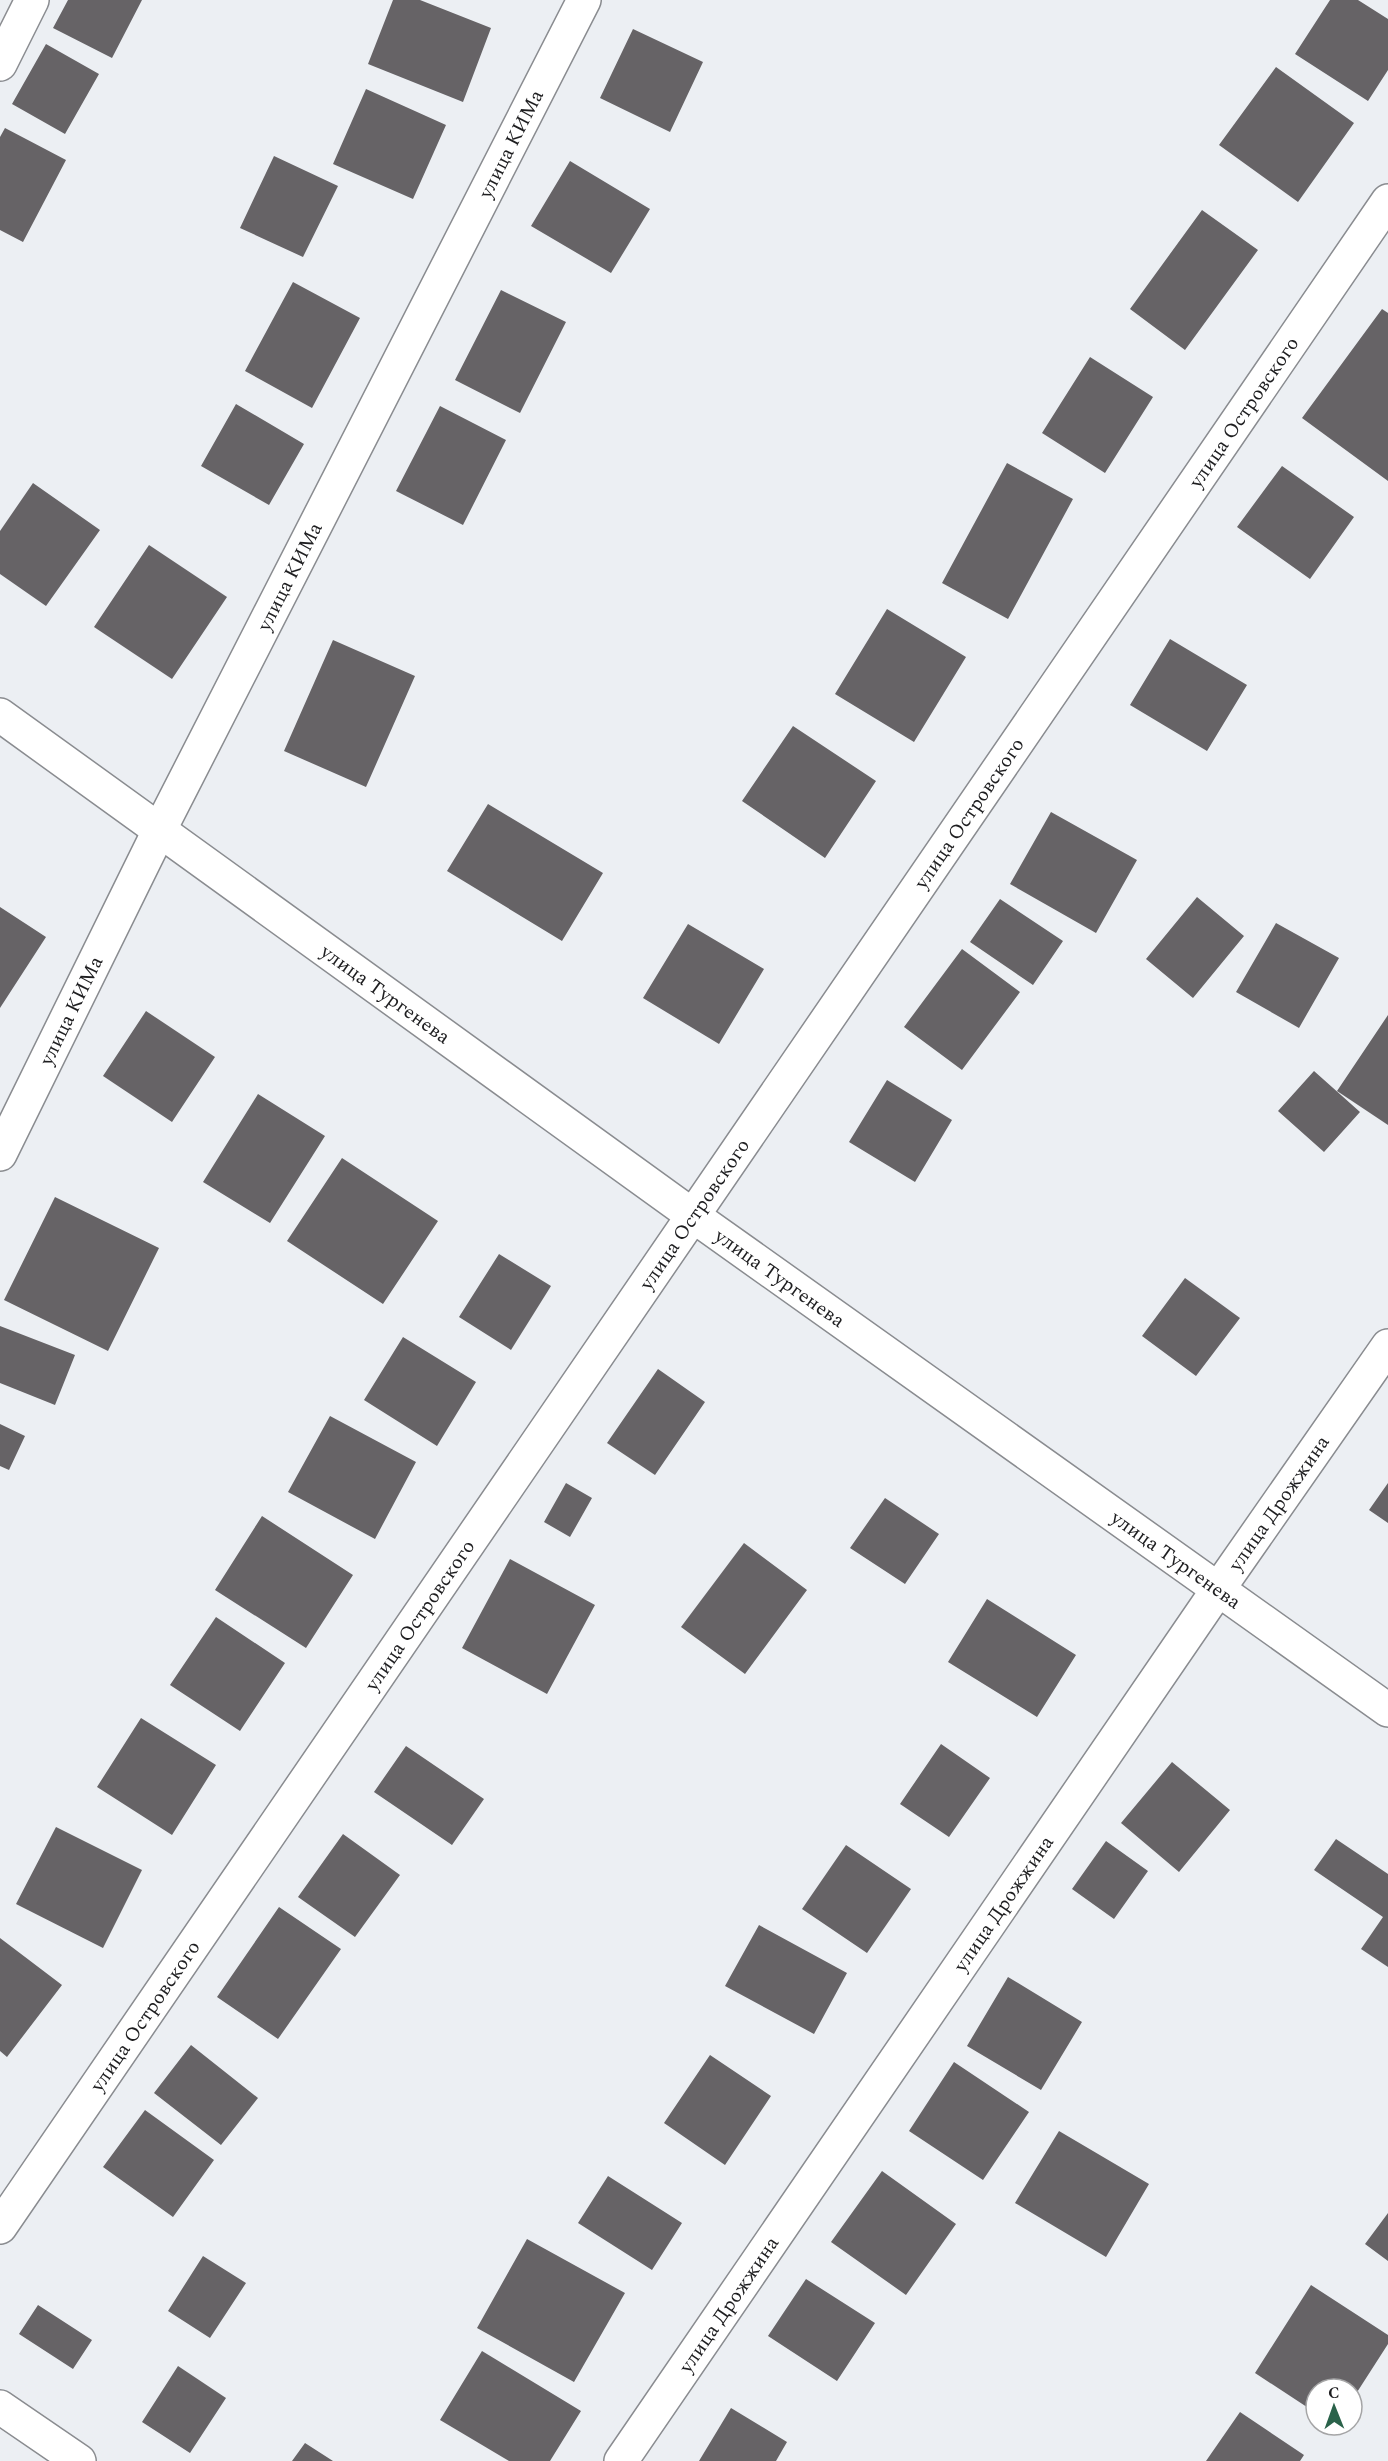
<svg xmlns="http://www.w3.org/2000/svg" width="1388" height="2461" font-family="Spectral,serif">
<style>
.building{fill:#666366}
.lines{fill:none;stroke-linecap:round;stroke-linejoin:round}
.minor-casing{stroke:#8a8c90;stroke-width:36}
.minor{stroke:#fff;stroke-width:33}
.labels{text-anchor:middle;stroke-width:6;stroke-linejoin:round;paint-order:stroke}
.street-label{font-size:20px;fill:#1e1e20;stroke:#fff}
</style>
<rect width="100%" height="100%" fill="#eceff3"/>
<path class="building" d="M 68,0 L 142,0 L 112,58 L 53,28 Z
M 393,0 L 420,0 L 491,28 L 463,102 L 368,64 Z
M 1330,0 L 1358,0 L 1388,19 L 1388,70 L 1368,101 L 1295,54 Z
M 633,29 L 703,62 L 670,132 L 600,98 Z
M 46,44 L 99,74 L 65,134 L 12,104 Z
M 1276,67 L 1354,123 L 1298,202 L 1219,145 Z
M 366,89 L 446,125 L 413,199 L 333,164 Z
M 5,128 L 66,160 L 23,242 L 0,230 L 0,137 Z
M 274,156 L 338,186 L 303,257 L 240,228 Z
M 570,161 L 650,209 L 611,273 L 531,226 Z
M 1202,210 L 1258,250 L 1185,350 L 1130,309 Z
M 293,282 L 360,318 L 312,408 L 245,371 Z
M 501,290 L 566,322 L 520,413 L 455,380 Z
M 1382,309 L 1388,313 L 1388,481 L 1302,418 Z
M 1090,357 L 1153,397 L 1105,473 L 1042,433 Z
M 236,404 L 304,444 L 269,505 L 201,466 Z
M 440,406 L 506,440 L 463,525 L 396,491 Z
M 1007,463 L 1073,499 L 1008,619 L 942,583 Z
M 1282,466 L 1354,517 L 1310,579 L 1237,527 Z
M 33,483 L 100,530 L 46,606 L 0,574 L 0,531 Z
M 149,545 L 227,597 L 172,679 L 94,627 Z
M 887,609 L 966,657 L 914,742 L 835,694 Z
M 1170,639 L 1247,685 L 1207,751 L 1130,705 Z
M 333,640 L 415,676 L 366,787 L 284,751 Z
M 793,726 L 876,781 L 825,858 L 742,801 Z
M 488,804 L 603,873 L 562,941 L 447,871 Z
M 1051,812 L 1137,860 L 1096,933 L 1010,884 Z
M 1197,897 L 1244,936 L 1193,998 L 1146,959 Z
M 1000,899 L 1063,941 L 1033,985 L 970,942 Z
M 0,907 L 46,937 L 0,1008 Z
M 1276,923 L 1339,958 L 1299,1028 L 1236,992 Z
M 688,924 L 764,969 L 719,1044 L 643,998 Z
M 962,949 L 1020,992 L 962,1070 L 904,1027 Z
M 146,1011 L 215,1057 L 172,1122 L 103,1076 Z
M 1388,1015 L 1388,1125 L 1337,1091 Z
M 1314,1071 L 1360,1112 L 1324,1152 L 1278,1111 Z
M 887,1080 L 952,1120 L 915,1182 L 849,1142 Z
M 258,1094 L 325,1136 L 270,1223 L 203,1182 Z
M 342,1158 L 438,1221 L 383,1304 L 287,1241 Z
M 55,1197 L 159,1248 L 108,1351 L 4,1300 Z
M 499,1254 L 551,1286 L 511,1350 L 459,1317 Z
M 1185,1278 L 1240,1318 L 1196,1376 L 1142,1336 Z
M 0,1326 L 75,1355 L 55,1405 L 0,1383 Z
M 403,1337 L 476,1382 L 437,1446 L 364,1400 Z
M 658,1369 L 705,1402 L 655,1475 L 607,1443 Z
M 330,1416 L 416,1462 L 375,1539 L 288,1492 Z
M 0,1424 L 25,1436 L 9,1470 L 0,1466 Z
M 566,1483 L 592,1498 L 570,1537 L 544,1522 Z
M 1388,1483 L 1388,1523 L 1369,1510 Z
M 885,1498 L 939,1534 L 905,1584 L 850,1548 Z
M 262,1516 L 353,1575 L 306,1648 L 215,1590 Z
M 744,1543 L 807,1590 L 745,1674 L 681,1627 Z
M 510,1559 L 595,1605 L 547,1694 L 462,1648 Z
M 987,1599 L 1076,1655 L 1037,1717 L 948,1662 Z
M 216,1617 L 285,1663 L 240,1731 L 170,1685 Z
M 141,1718 L 216,1765 L 172,1835 L 97,1787 Z
M 941,1744 L 990,1778 L 949,1837 L 900,1804 Z
M 406,1746 L 484,1799 L 452,1845 L 374,1792 Z
M 1172,1762 L 1230,1810 L 1179,1872 L 1121,1823 Z
M 56,1827 L 142,1870 L 103,1948 L 16,1904 Z
M 343,1834 L 400,1875 L 355,1937 L 298,1897 Z
M 1336,1839 L 1388,1874 L 1388,1967 L 1361,1949 L 1383,1917 L 1314,1870 Z
M 1106,1841 L 1148,1871 L 1114,1919 L 1072,1889 Z
M 846,1845 L 911,1889 L 867,1953 L 802,1909 Z
M 279,1907 L 341,1949 L 278,2039 L 217,1997 Z
M 759,1925 L 847,1973 L 814,2034 L 725,1986 Z
M 0,1938 L 62,1985 L 7,2057 L 0,2051 Z
M 1008,1977 L 1082,2022 L 1041,2090 L 967,2046 Z
M 191,2045 L 258,2098 L 221,2145 L 154,2093 Z
M 710,2055 L 771,2096 L 725,2165 L 664,2123 Z
M 954,2062 L 1029,2112 L 983,2180 L 909,2131 Z
M 145,2110 L 214,2160 L 173,2217 L 103,2167 Z
M 1059,2131 L 1149,2184 L 1106,2257 L 1015,2203 Z
M 882,2171 L 956,2224 L 906,2295 L 831,2242 Z
M 608,2176 L 682,2223 L 652,2270 L 578,2223 Z
M 1388,2213 L 1388,2261 L 1365,2244 Z
M 527,2239 L 625,2293 L 574,2382 L 477,2328 Z
M 203,2256 L 246,2283 L 210,2338 L 168,2311 Z
M 806,2279 L 875,2323 L 837,2381 L 768,2336 Z
M 1311,2285 L 1388,2335 L 1388,2344 L 1352,2400 L 1352,2389 L 1316,2389 L 1316,2413 L 1255,2373 Z
M 38,2305 L 92,2340 L 73,2369 L 19,2334 Z
M 482,2351 L 581,2411 L 550,2461 L 509,2461 L 440,2420 Z
M 178,2366 L 226,2398 L 190,2453 L 142,2422 Z
M 731,2408 L 787,2442 L 776,2461 L 699,2461 Z
M 1240,2412 L 1304,2455 L 1300,2461 L 1206,2461 Z
M 305,2443 L 333,2461 L 292,2461 Z"/>
<g class="lines">
<g class="minor-casing">
<g id="minor">
<path d="M 0,64 L 32,0"/>
<path id="s1" d="M 0,715 L 692,1215 L 1388,1710"/>
<path id="s2" d="M 0,1154 L 160,829 L 584,0"/>
<path id="s3" d="M 0,2227 L 1388,201"/>
<path d="M 0,2407 L 79,2461"/>
<path id="s4" d="M 621,2461 L 1217,1591 L 1388,1346"/>
</g>
</g>
<use href="#minor" class="minor"/>
</g>
<g class="labels">
<g class="street-label">
<text dy="7" stroke="none"><textPath href="#s2" startOffset="1132">улица КИМа</textPath></text>
<text dy="7" stroke="none"><textPath href="#s3" startOffset="2200">улица Островского</textPath></text>
<text dy="7" stroke="none"><textPath href="#s2" startOffset="646">улица КИМа</textPath></text>
<text dy="7" stroke="none"><textPath href="#s3" startOffset="1714">улица Островского</textPath></text>
<text dy="7" stroke="none"><textPath href="#s1" startOffset="476">улица Тургенева</textPath></text>
<text dy="7" stroke="none"><textPath href="#s2" startOffset="160">улица КИМа</textPath></text>
<text dy="7" stroke="none"><textPath href="#s3" startOffset="1228">улица Островского</textPath></text>
<text dy="7" stroke="none"><textPath href="#s1" startOffset="962">улица Тургенева</textPath></text>
<text dy="7" stroke="none"><textPath href="#s4" startOffset="1162">улица Дрожжина</textPath></text>
<text dy="7" stroke="none"><textPath href="#s1" startOffset="1448">улица Тургенева</textPath></text>
<text dy="7" stroke="none"><textPath href="#s3" startOffset="742">улица Островского</textPath></text>
<text dy="7" stroke="none"><textPath href="#s4" startOffset="676">улица Дрожжина</textPath></text>
<text dy="7" stroke="none"><textPath href="#s3" startOffset="256">улица Островского</textPath></text>
<text dy="7" stroke="none"><textPath href="#s4" startOffset="190">улица Дрожжина</textPath></text>
</g>
</g>
<g transform="translate(1334 2407) rotate(359)"><circle r="28" fill="#ffffff" stroke="#a5a5a6" stroke-width="1.5"/>
<path d="M0-4.5L10 22L0 15L-10 22Z" fill="#2a624a"/>
<text y="-9" font-size="16" font-weight="bold" text-anchor="middle" fill="#1e1e20">С</text>
</g>
</svg>
